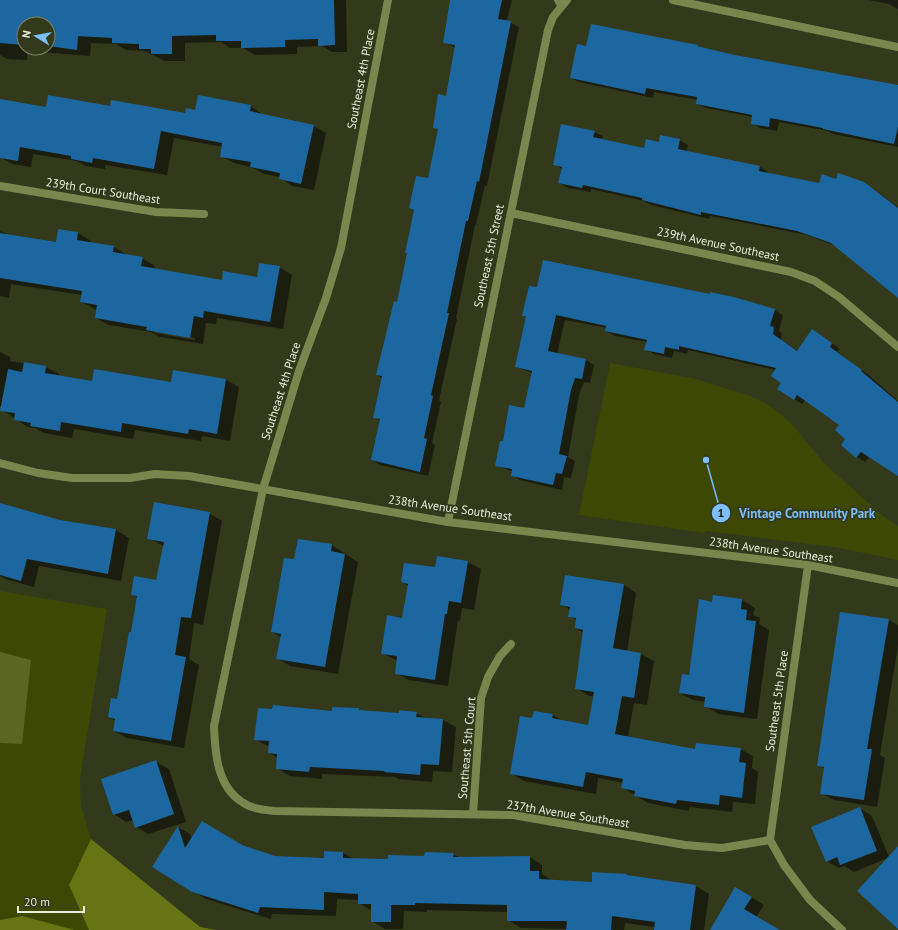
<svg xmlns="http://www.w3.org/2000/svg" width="898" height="930" font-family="'PT Sans',sans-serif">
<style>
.green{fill:#3e4805}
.forest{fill:#667414}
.water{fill:#5b6623}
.shadow{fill:#0007;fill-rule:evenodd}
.building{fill:#1c67a0}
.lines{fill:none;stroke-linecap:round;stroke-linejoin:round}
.lane{stroke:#7b864e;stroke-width:8}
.street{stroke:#7b864e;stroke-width:8}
.labels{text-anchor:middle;stroke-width:3.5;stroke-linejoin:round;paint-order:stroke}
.street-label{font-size:12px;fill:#e9eddb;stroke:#33391b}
.leader{fill:none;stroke:#7cbef9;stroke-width:1.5}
.callout-dot{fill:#7cbef9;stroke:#33391b;stroke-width:1.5}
.mark-label{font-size:12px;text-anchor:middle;font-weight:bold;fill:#111}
.callout-label{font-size:13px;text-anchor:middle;font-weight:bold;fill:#7cbef9;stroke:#33391b;stroke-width:3.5;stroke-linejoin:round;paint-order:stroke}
</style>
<rect width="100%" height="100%" fill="#33391b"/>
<path class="green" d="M 610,363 L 696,379 L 753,397 L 770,406 L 791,423 L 826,465 L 883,516 L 898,526 L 898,560 L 840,548 L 706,531 L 705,533 L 579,515 Z
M 0,591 L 107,609 L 80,779 L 81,805 L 91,839 L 69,885 L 89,930 L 75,930 L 22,916 L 0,920 Z"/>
<path class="forest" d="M 91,839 L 200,927 L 216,930 L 89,930 L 69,885 Z
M 22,916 L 75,930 L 0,930 L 0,920 Z"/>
<path class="water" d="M 0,652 L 31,660 L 22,744 L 0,743 Z"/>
<path class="shadow" d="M 0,0 L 346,0 L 347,52 L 332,52 L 322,46 L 297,47 L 297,54 L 255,55 L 243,48 L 230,48 L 221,42 L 185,43 L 185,61 L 165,61 L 144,51 L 126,50 L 116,44 L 91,43 L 90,56 L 27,51 L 27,60 L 7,59 L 0,55 ZM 24,24 L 48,24 L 48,48 L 24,48 Z
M 451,0 L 512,0 L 507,21 L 519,27 L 487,186 L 485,185 L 476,225 L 475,225 L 456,318 L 457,319 L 439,400 L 441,402 L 432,443 L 435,445 L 428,476 L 380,465 L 372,460 L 381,421 L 374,417 L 382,378 L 377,375 L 397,303 L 408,253 L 415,211 L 410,208 L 429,179 L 439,130 L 434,127 L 447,97 L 456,48 L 444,42 Z
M 869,0 L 898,0 L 898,9 L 889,4 Z
M 697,46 L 730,55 L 898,86 L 898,147 L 833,134 L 828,131 L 779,122 L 777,131 L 760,128 L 752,123 L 753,117 L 706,108 L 697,104 L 698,100 L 654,92 L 653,98 L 579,82 L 571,78 L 587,47 Z
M 0,100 L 47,108 L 111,107 L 185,114 L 196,111 L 251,106 L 263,115 L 314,126 L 326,133 L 314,190 L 292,186 L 280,177 L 264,174 L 251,167 L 234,163 L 221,156 L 223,147 L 174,138 L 167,175 L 105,165 L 105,169 L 85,166 L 77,161 L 33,154 L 31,167 L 12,164 L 0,157 Z
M 594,132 L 603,136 L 602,139 L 645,149 L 660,144 L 679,140 L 688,145 L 686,152 L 760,167 L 768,172 L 768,174 L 819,185 L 836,180 L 864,183 L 898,207 L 898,297 L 836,246 L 807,235 L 710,216 L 709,219 L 651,205 L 644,201 L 591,189 L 591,192 L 568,188 L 560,183 L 562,169 L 554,164 Z
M 59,230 L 78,233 L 91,241 L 90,243 L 114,247 L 127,255 L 142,258 L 155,266 L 154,270 L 223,281 L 258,278 L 279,267 L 292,275 L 283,329 L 217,318 L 216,324 L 206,323 L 203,344 L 160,337 L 151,332 L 109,325 L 96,318 L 97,310 L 81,302 L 82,295 L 11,284 L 9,298 L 0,296 L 0,231 L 12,236 L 57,243 ZM 153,330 L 195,338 L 195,340 L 155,333 Z
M 774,310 L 783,315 L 779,331 L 782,333 L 781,340 L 798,351 L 820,335 L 840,349 L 837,352 L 870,376 L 898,401 L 898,475 L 870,456 L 865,462 L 857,457 L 841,425 L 805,400 L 802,404 L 794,399 L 775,370 L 688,350 L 687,354 L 674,351 L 672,358 L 654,354 L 646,349 L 647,342 L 615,336 L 606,331 L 607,328 L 565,320 L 557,354 L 586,360 L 594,365 L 590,383 L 584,382 L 579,395 L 568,457 L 575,461 L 571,478 L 564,477 L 562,490 L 520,480 L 512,475 L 513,472 L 496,465 L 504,443 L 524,409 L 533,373 L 516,367 L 527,317 L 523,315 Z
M 0,352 L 10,357 L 10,361 L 46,367 L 59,374 L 59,376 L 93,382 L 172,384 L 226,380 L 239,387 L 230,441 L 202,436 L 201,441 L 135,430 L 133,439 L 74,429 L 72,438 L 44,433 L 35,428 L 28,427 L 2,410 L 2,406 L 0,406 Z
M 0,504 L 59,520 L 116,530 L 129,538 L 121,581 L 39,566 L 34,587 L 8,580 L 0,576 Z
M 209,513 L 222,521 L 203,625 L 194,623 L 189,659 L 199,665 L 184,748 L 127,738 L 114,731 L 116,721 L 109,717 L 118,700 L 132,634 L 138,598 L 132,594 L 157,581 L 164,546 L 148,538 Z
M 298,540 L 332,545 L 358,562 L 338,674 L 290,666 L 277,658 L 281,637 L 272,632 L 295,560 Z
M 468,562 L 481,569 L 474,610 L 462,608 L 460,621 L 458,620 L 448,686 L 409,680 L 396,673 L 398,661 L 382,653 L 403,619 L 409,586 L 402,582 L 436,569 Z
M 624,585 L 636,593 L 627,652 L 641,654 L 654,661 L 647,705 L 634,703 L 628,737 L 696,750 L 740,749 L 753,756 L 752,768 L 758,772 L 755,804 L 733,802 L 732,812 L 689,807 L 689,811 L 648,803 L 622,787 L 623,783 L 598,778 L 596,794 L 524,781 L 511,773 L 533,719 L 553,715 L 565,722 L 588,726 L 594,696 L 589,696 L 576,688 L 584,633 L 576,628 L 577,620 L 570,616 L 571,610 L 561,604 Z
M 742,600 L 755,608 L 753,615 L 760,618 L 759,624 L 769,630 L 757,719 L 718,714 L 705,706 L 706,702 L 693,700 L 680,693 L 690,676 L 713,603 Z
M 888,620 L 898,625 L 898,646 L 880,755 L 885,758 L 877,807 L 834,800 L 821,793 L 825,769 L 818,765 Z
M 358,709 L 363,712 L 400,714 L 416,713 L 426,718 L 443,720 L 456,727 L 452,772 L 433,771 L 432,782 L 398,779 L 395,777 L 322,774 L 322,779 L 290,776 L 277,768 L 278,758 L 269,753 L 270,747 L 255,739 L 333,712 Z
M 156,762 L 169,769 L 186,822 L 148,834 L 136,827 L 133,820 L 126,822 L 114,814 Z
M 859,808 L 872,816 L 889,857 L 898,860 L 898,926 L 888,858 L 854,872 L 844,866 L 839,868 L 826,861 Z
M 178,827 L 190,834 L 192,839 L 243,847 L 275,857 L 325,859 L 343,853 L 354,859 L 389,860 L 453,854 L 459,857 L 530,857 L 542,865 L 542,874 L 551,880 L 593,883 L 626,875 L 630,877 L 696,886 L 709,894 L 704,930 L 655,930 L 655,927 L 625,923 L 624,930 L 521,928 L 508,920 L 508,912 L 427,910 L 427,912 L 404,911 L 403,929 L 385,929 L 372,921 L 372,911 L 359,903 L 359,900 L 337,899 L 336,916 L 272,914 L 271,919 L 206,899 L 193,891 Z
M 736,888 L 764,905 L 756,917 L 778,930 L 711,930 Z"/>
<path class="building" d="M 0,0 L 334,0 L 335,45 L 318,46 L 318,39 L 285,40 L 285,47 L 241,48 L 241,41 L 216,41 L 216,35 L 172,36 L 172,54 L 151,54 L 151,49 L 139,49 L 139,44 L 112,43 L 112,38 L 78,36 L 77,50 L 48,46 L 48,24 L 24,24 L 24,45 L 0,43 Z
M 450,0 L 502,0 L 498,19 L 511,21 L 479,182 L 477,181 L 468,221 L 466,221 L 447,313 L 449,313 L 431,395 L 433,396 L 424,438 L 427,439 L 420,472 L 371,460 L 380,419 L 373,418 L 382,376 L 376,375 L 394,301 L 397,302 L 407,253 L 405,253 L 414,210 L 409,208 L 416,176 L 428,178 L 438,129 L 433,128 L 438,94 L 446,96 L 455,45 L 443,43 Z
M 591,24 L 698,45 L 697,46 L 730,54 L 898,85 L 898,127 L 894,144 L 823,129 L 823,128 L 770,118 L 769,127 L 751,124 L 752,115 L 696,104 L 697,97 L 646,88 L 645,94 L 570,78 L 577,44 L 586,46 Z
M 48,95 L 110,106 L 111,100 L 185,113 L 186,108 L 195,110 L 198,95 L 251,105 L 250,111 L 314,125 L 301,184 L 279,179 L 280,173 L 250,167 L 251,162 L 220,157 L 222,143 L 161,131 L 154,169 L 93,158 L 92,163 L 71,159 L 71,156 L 20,147 L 18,161 L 0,158 L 0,99 L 46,107 Z
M 561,124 L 595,131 L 593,137 L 644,148 L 646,139 L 659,142 L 660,135 L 680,139 L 678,149 L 760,166 L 759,171 L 819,183 L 822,174 L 836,179 L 838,173 L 864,182 L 898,208 L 898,298 L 831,243 L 797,231 L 701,212 L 701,215 L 642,200 L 642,198 L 583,185 L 582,188 L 558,183 L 562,167 L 553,165 Z
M 58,229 L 78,232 L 77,240 L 114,246 L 113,252 L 143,257 L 141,266 L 222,280 L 223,271 L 257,277 L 259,263 L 280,266 L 270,322 L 204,311 L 203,318 L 194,316 L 190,338 L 146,330 L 147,327 L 95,318 L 97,305 L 80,302 L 82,291 L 0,278 L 0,233 L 56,242 Z
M 543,260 L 710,294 L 710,292 L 734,297 L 775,309 L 770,326 L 774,327 L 773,334 L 797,351 L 812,329 L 832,343 L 830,347 L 862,370 L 861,371 L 898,402 L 898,476 L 861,452 L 856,458 L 841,445 L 845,439 L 835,430 L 839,425 L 797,395 L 794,400 L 777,389 L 781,383 L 771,376 L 776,368 L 679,346 L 679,350 L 665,347 L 664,354 L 644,350 L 647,340 L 605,331 L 606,326 L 556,315 L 548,351 L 586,359 L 582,379 L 575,378 L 571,390 L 559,454 L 567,456 L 562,474 L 556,473 L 553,485 L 511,476 L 512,469 L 495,466 L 500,441 L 503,441 L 509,405 L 524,408 L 532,371 L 515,367 L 526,316 L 522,316 L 529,286 L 537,287 Z
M 24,362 L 46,366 L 45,373 L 92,381 L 94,369 L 171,382 L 173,370 L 226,379 L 217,434 L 189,429 L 188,434 L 122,423 L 121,432 L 61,422 L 60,431 L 30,426 L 31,423 L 14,420 L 15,413 L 0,411 L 8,369 L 22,372 Z
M 154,502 L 210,512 L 191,618 L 181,617 L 175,655 L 186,657 L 171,741 L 113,731 L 115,719 L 108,717 L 111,698 L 117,699 L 129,632 L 131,632 L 137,596 L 131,595 L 134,576 L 156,580 L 164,542 L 147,539 Z
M 0,503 L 60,520 L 116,529 L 108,574 L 27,559 L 21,581 L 0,575 Z
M 298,539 L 332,544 L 331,551 L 345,554 L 325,667 L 276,659 L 281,634 L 271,632 L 284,558 L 294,559 Z
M 437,556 L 468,561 L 461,603 L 449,601 L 447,614 L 445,614 L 435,680 L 395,674 L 397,656 L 381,654 L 387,615 L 402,618 L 408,584 L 401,582 L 404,563 L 435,567 Z
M 565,575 L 624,584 L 613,648 L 641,653 L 634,698 L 622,696 L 615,734 L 695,749 L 696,743 L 741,748 L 739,762 L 746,763 L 742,798 L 720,795 L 719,805 L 677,800 L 676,804 L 634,796 L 635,791 L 621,788 L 623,779 L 586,772 L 583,787 L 510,774 L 520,716 L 532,718 L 534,711 L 553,714 L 552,718 L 588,725 L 594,692 L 575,689 L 583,630 L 575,628 L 576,618 L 568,617 L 570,607 L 560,605 Z
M 713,595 L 742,599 L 741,609 L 747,610 L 746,620 L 756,621 L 744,713 L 704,707 L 705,697 L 679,693 L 682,674 L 689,675 L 699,599 L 712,602 Z
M 840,612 L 889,619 L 867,749 L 872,749 L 864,800 L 820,794 L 824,767 L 817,766 Z
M 273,705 L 332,711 L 332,707 L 359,708 L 359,710 L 399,713 L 399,710 L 417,712 L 416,717 L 443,719 L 439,765 L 421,764 L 420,775 L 384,772 L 385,771 L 310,767 L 309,772 L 276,769 L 277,754 L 268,753 L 269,741 L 254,740 L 258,708 L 272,709 Z
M 156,760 L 174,814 L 135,828 L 129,810 L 113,815 L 101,779 Z
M 860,807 L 877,851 L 840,865 L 837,857 L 826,862 L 811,827 Z
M 202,821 L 242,845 L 275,856 L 324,858 L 324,851 L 343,852 L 343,858 L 388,859 L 388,855 L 424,856 L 425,852 L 454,853 L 453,857 L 530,856 L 530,871 L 539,871 L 539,879 L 592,882 L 592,872 L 627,874 L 627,875 L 696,885 L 690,930 L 654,930 L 655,922 L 612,916 L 611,930 L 566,930 L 567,921 L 507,921 L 507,905 L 415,903 L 415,905 L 391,905 L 391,922 L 371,922 L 371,904 L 358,904 L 358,894 L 324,892 L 324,910 L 260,907 L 258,913 L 192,892 L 152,867 L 178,826 L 185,848 Z
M 898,846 L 898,929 L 857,891 Z
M 735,887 L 752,897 L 744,909 L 780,930 L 710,930 Z"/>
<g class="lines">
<path class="lane" d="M 558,0 L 561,5"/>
<path class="street" d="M 388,0 L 341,248 L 326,298 L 299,371 L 263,489 L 214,726 C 215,753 217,786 242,802 C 252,809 264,810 275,811 L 513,815 L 685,845 L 722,848 L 770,840
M 673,0 L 898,47
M 0,186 L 156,212 L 204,214
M 511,213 L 791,272 L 815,281 L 839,297 L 898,347
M 0,463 L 38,473 L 72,478 L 130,478 L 155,474 L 189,476 L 448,522 L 808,565 L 898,583
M 448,522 L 548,30 L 553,17 L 567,0
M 473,814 L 481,698 L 488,677 L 500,656 L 511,644
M 770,840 L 808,565
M 770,840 L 784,865 L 810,900 L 842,930"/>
</g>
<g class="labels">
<g class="street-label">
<text transform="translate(361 79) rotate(-79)" y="4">Southeast 4th Place</text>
<text transform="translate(103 191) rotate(9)" y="4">239th Court Southeast</text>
<text transform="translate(718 244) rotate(12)" y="4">239th Avenue Southeast</text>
<text transform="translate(489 256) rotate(-78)" y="4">Southeast 5th Street</text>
<text transform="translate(281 391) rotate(-72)" y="4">Southeast 4th Place</text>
<text transform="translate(450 508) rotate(8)" y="4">238th Avenue Southeast</text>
<text transform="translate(771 550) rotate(8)" y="4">238th Avenue Southeast</text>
<text transform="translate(777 701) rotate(-82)" y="4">Southeast 5th Place</text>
<text transform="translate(467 748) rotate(-85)" y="4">Southeast 5th Court</text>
<text transform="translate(568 814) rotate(9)" y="4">237th Avenue Southeast</text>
</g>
</g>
<path class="leader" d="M706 460L721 513"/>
<g class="callout-dot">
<circle cx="706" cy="460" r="4"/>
<circle cx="721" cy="513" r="10"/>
</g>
<g class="mark-label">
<text x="721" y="517">1</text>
</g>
<g class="callout-label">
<text x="807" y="518">Vintage Community Park</text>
</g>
<g transform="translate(36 36) rotate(281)"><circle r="19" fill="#33391b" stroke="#7c8168"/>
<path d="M0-3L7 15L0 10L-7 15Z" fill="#7cbef9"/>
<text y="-6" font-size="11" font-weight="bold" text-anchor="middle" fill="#e9eddb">N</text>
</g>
<path d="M18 906v6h66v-6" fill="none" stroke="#e9eddb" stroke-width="2"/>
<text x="24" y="906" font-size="12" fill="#e9eddb" stroke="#33391b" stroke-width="3" paint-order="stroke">20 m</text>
</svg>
